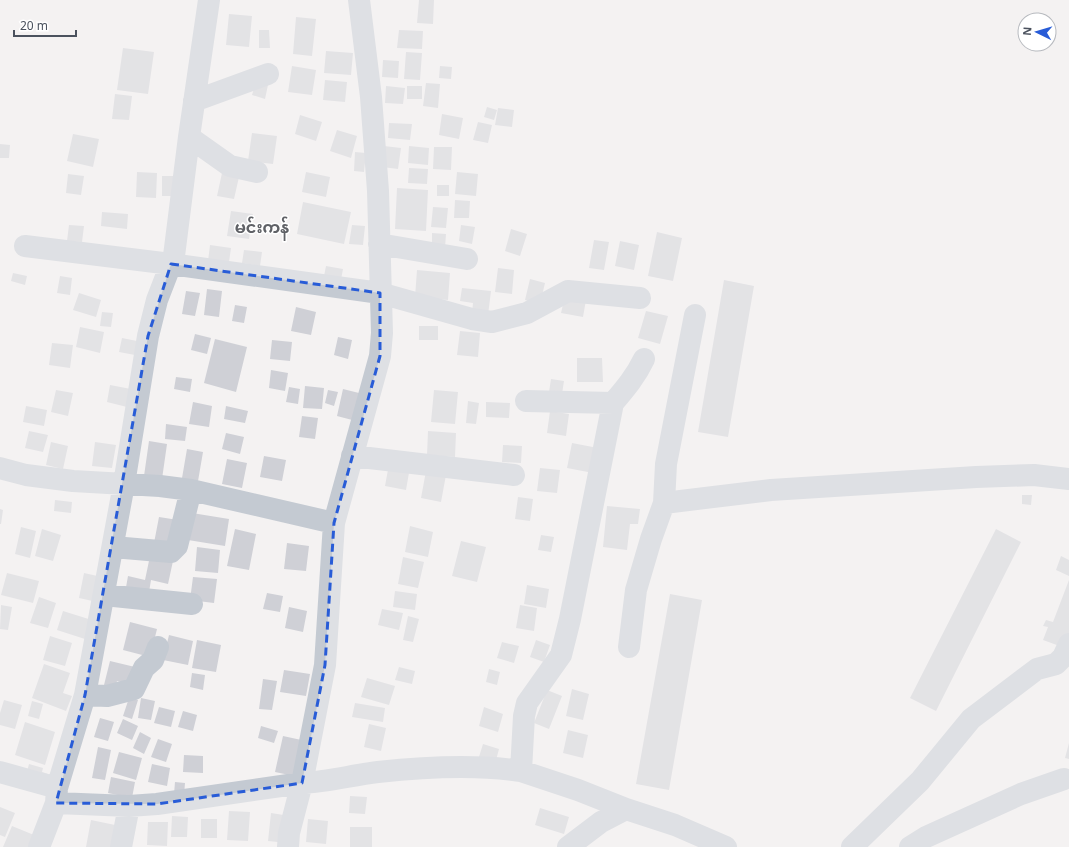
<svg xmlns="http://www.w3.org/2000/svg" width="1069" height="847" font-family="'Noto Sans','Noto Sans Myanmar',sans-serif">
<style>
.building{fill:#cfd0d6}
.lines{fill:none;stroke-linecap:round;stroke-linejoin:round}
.minor{stroke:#c4cad2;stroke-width:22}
.marked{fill:none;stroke:#285cd7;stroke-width:3;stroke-dasharray:8 5;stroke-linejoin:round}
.labels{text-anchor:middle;stroke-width:3;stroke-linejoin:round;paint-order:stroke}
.quarter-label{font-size:16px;font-weight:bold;fill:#5f6166;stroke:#fff}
</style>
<rect width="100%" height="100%" fill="#f4f2f2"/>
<path class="building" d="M 419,0 L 434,0 L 433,24 L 417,23 Z
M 229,14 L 252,16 L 249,47 L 226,45 Z
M 296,17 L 316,19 L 312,56 L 293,54 Z
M 259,30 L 269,30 L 270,48 L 259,48 Z
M 399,30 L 423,31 L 422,49 L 397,48 Z
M 123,48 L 154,52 L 148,94 L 117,90 Z
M 326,51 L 353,53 L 351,75 L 324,73 Z
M 406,52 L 422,53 L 420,80 L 404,79 Z
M 383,60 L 399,61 L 398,78 L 382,77 Z
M 292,66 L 316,70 L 312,95 L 288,92 Z
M 440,66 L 452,67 L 451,79 L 439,78 Z
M 325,80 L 347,82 L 345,102 L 323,100 Z
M 256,82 L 268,85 L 265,99 L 252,95 Z
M 426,83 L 440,84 L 438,108 L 423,106 Z
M 386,86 L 405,88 L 403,104 L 385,103 Z
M 407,86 L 422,86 L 422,99 L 407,99 Z
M 115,94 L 132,96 L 129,120 L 112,119 Z
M 487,107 L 497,110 L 494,120 L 484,117 Z
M 498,108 L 514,110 L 512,127 L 495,125 Z
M 442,114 L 463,118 L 459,139 L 439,135 Z
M 300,115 L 322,122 L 316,141 L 295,134 Z
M 478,122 L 492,125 L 488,143 L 473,140 Z
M 389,123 L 412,124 L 410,140 L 388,138 Z
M 337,130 L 357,136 L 351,158 L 330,151 Z
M 252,133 L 277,136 L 273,164 L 248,161 Z
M 73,134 L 99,139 L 93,167 L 67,161 Z
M 0,144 L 10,145 L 9,158 L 0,158 Z
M 384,146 L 401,148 L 398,169 L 382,167 Z
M 409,146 L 429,148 L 428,165 L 408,163 Z
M 434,147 L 452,147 L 451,170 L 433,169 Z
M 355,152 L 366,153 L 364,172 L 354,171 Z
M 409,168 L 428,169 L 427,184 L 408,183 Z
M 137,172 L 157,173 L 156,198 L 136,197 Z
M 306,172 L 330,177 L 326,197 L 302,192 Z
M 457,172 L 478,174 L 476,196 L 455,194 Z
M 222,173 L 239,177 L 234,199 L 217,196 Z
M 68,174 L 84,176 L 81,195 L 66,193 Z
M 162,176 L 177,176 L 177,196 L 162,196 Z
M 437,185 L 449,185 L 449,196 L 437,196 Z
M 397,188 L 428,190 L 426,231 L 395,229 Z
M 455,200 L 470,201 L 469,218 L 454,218 Z
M 303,202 L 351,212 L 344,244 L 297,234 Z
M 433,207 L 448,208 L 446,228 L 431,227 Z
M 231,211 L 253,214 L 249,239 L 227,236 Z
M 102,212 L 128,214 L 127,229 L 101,226 Z
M 69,225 L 84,226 L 82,242 L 67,241 Z
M 352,225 L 365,226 L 363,245 L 349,244 Z
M 461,225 L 475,227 L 472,244 L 459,241 Z
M 511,229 L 527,234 L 520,256 L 505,251 Z
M 657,232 L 682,238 L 673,281 L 648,276 Z
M 432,233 L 446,234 L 445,248 L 432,247 Z
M 594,240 L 609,242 L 604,270 L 589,268 Z
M 620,241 L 639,245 L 634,270 L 615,266 Z
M 210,245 L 231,248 L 228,269 L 208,261 Z
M 244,250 L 262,252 L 260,266 L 242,263 Z
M 326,266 L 343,269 L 340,285 L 323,281 Z
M 498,268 L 514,270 L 512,294 L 495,292 Z
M 417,270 L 450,273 L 448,300 L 415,297 Z
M 13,273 L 27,276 L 25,285 L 11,281 Z
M 60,276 L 72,278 L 70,295 L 57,293 Z
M 530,279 L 545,283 L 540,304 L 525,300 Z
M 724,280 L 754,286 L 728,437 L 698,432 Z
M 462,288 L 491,291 L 488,315 L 472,313 L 473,303 L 460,301 Z
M 207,289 L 222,291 L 219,317 L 204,315 Z
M 186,291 L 200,293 L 195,316 L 182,314 Z
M 79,293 L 101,300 L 96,317 L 73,310 Z
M 565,296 L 586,300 L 583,317 L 561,313 Z
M 235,305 L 247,307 L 244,323 L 232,321 Z
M 296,307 L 316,312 L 311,335 L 291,331 Z
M 646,311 L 668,316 L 660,344 L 638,338 Z
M 102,312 L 113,313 L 111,327 L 100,326 Z
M 419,326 L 438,326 L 438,340 L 419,340 Z
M 80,327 L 104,332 L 100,353 L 76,347 Z
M 460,331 L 480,333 L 478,357 L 457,355 Z
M 195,334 L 211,338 L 207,354 L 191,350 Z
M 338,337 L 352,340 L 348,359 L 334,355 Z
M 122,338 L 137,341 L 135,355 L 119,352 Z
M 215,339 L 247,347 L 236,392 L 204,383 Z
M 272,340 L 292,342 L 290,361 L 270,359 Z
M 52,343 L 73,345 L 70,368 L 49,365 Z
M 577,358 L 602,358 L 603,382 L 577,382 Z
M 271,370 L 288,373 L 285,391 L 269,388 Z
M 176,377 L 192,379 L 190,392 L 174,389 Z
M 551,379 L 564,381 L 562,394 L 549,392 Z
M 110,385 L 131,389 L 127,407 L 107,402 Z
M 305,386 L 324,388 L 322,409 L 303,408 Z
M 289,387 L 300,389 L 298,404 L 286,402 Z
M 343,389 L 363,394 L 356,421 L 337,416 Z
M 56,390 L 73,393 L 68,416 L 51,412 Z
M 328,390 L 338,392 L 334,406 L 325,403 Z
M 434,390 L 458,392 L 455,424 L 431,422 Z
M 468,401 L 479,403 L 476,424 L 466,423 Z
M 193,402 L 212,406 L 209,427 L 189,424 Z
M 486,402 L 510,403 L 509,418 L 486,417 Z
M 26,406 L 47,410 L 44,426 L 23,422 Z
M 226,406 L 248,411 L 245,423 L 224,419 Z
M 550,411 L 569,414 L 566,436 L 547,433 Z
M 302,416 L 318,418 L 315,439 L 299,437 Z
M 166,424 L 187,427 L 185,441 L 165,439 Z
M 29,431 L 48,435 L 43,452 L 25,448 Z
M 428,431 L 456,433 L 455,457 L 427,455 Z
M 226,433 L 244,437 L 240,454 L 222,449 Z
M 149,441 L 167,444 L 162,479 L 144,476 Z
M 51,442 L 68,446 L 63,469 L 46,465 Z
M 95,442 L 116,445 L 112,468 L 92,466 Z
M 572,443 L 598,448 L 593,473 L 567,468 Z
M 503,445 L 522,446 L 521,463 L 502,462 Z
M 187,449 L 203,452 L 197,487 L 181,484 Z
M 264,456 L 286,460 L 282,481 L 260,477 Z
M 227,459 L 247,463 L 242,488 L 222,484 Z
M 389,464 L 410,467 L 406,490 L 385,486 Z
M 540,468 L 560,470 L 557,493 L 537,491 Z
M 426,471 L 446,475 L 441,502 L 421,498 Z
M 1022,495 L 1032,495 L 1031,505 L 1022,504 Z
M 518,497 L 533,499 L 530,521 L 515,519 Z
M 55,500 L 72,502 L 71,513 L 54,511 Z
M 607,506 L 640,509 L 638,524 L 630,524 L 627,550 L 603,547 Z
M 0,509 L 3,510 L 1,524 L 0,524 Z
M 192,513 L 229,519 L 225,546 L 188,540 Z
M 159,517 L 178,520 L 172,547 L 154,543 Z
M 410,526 L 433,532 L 428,557 L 405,552 Z
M 21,527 L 36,531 L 30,558 L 15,554 Z
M 42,529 L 61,535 L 53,561 L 35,556 Z
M 235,529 L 256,534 L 249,570 L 227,566 Z
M 996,529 L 1021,542 L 936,711 L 910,698 Z
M 541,535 L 554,537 L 551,552 L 538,550 Z
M 461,541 L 486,547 L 477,582 L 452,576 Z
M 287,543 L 309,546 L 306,571 L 284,569 Z
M 197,547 L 220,550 L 218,573 L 195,571 Z
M 150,556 L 173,561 L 168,584 L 151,580 L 148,598 L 125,593 L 128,576 L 145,580 Z
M 1061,556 L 1069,560 L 1069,576 L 1056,570 Z
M 403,557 L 424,562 L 418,588 L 398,584 Z
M 7,573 L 39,581 L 33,603 L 1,595 Z
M 84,573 L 102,577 L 97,602 L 79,598 Z
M 193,577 L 217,579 L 214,603 L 190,600 Z
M 1069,580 L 1069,637 L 1065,648 L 1043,640 L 1048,627 L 1043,626 L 1046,620 L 1053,622 Z
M 527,585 L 549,589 L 546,608 L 524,604 Z
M 395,591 L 417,594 L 415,610 L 393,607 Z
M 267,593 L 283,596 L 280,612 L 263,609 Z
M 670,594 L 702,600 L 669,790 L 636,784 Z
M 39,597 L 56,603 L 48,628 L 30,623 Z
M 1,605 L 12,607 L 8,630 L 0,629 Z
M 520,605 L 537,608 L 534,631 L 516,628 Z
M 289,607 L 307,611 L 303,632 L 285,628 Z
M 382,609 L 403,613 L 399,630 L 378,625 Z
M 63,611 L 95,621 L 88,640 L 57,630 Z
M 408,616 L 419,619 L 413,642 L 403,640 Z
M 130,622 L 157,629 L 150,657 L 123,650 Z
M 169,635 L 193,641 L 188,665 L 163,660 Z
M 50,636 L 72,643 L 65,666 L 43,660 Z
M 197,640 L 221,645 L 216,672 L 192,668 Z
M 536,640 L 550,645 L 544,662 L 530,657 Z
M 502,642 L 519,646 L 514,663 L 497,658 Z
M 110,661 L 135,667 L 130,684 L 117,681 L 114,692 L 103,689 Z
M 44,664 L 70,673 L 63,693 L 72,696 L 66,711 L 32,698 Z
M 399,667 L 415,671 L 412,684 L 395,680 Z
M 489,669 L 500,672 L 497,685 L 486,682 Z
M 284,670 L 310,674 L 306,696 L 280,692 Z
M 192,673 L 205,675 L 203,690 L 190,687 Z
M 367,678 L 395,686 L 389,705 L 361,697 Z
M 263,679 L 277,681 L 272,710 L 259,709 Z
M 572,689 L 589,694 L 583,720 L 566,716 Z
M 547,690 L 562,696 L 549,729 L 534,723 Z
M 129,698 L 138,700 L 132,719 L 123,716 Z
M 141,698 L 155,701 L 151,720 L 138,718 Z
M 4,700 L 22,705 L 15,729 L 0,725 L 0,713 Z
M 32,701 L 43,704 L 39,719 L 28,716 Z
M 355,703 L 385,708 L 383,722 L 352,717 Z
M 159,707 L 175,711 L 171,727 L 154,723 Z
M 484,707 L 503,714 L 498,732 L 479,726 Z
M 183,711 L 197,715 L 193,731 L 178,727 Z
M 100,718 L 114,722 L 108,741 L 94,737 Z
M 123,719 L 138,726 L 132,740 L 117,733 Z
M 25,722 L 55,732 L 45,765 L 15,755 Z
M 369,724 L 386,728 L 381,751 L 364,747 Z
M 261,726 L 278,731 L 274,743 L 258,738 Z
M 568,730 L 588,735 L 583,758 L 563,753 Z
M 140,732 L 151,738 L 144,754 L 133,748 Z
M 283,736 L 306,741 L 299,777 L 275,772 Z
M 158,739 L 172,744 L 166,762 L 151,757 Z
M 1069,743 L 1069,759 L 1065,758 Z
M 483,744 L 499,749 L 495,764 L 478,760 Z
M 98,747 L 111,750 L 105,780 L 92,778 Z
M 119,752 L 142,758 L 136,780 L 113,773 Z
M 184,755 L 203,756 L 203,773 L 183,772 Z
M 29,764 L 43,768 L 42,772 L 55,776 L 26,775 Z
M 152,764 L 170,768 L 167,786 L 148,782 Z
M 111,777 L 135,782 L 132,798 L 108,793 Z
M 175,782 L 185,783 L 184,795 L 174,794 Z
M 350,796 L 367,797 L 365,814 L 349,813 Z
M 0,807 L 15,813 L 5,837 L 0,835 Z
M 540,808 L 569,817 L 564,834 L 535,825 Z
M 229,811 L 250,812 L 248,841 L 227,840 Z
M 271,813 L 290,816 L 287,843 L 268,841 Z
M 172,816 L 188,817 L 187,837 L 171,837 Z
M 201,819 L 217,819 L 217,838 L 201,838 Z
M 308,819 L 328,821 L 326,844 L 306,842 Z
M 91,820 L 120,826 L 115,847 L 86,847 Z
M 148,822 L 168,822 L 167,846 L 147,845 Z
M 12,826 L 34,835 L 29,847 L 3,847 Z
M 350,827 L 372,827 L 372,847 L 350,847 Z"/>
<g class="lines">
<path class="minor" d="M 194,101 L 268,74
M 189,137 L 230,166 L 257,172
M 379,244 L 467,259
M 25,246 L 171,264 L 380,293 L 472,319 L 492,322 L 527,313 L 568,291 L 640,298
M 526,401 L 613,403
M 352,456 L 514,475
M 0,468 L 26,475 L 73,481 L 160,486 L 191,490 L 334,523
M 664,503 L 666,464 L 695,315
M 113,547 L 171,552 L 177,546 L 191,490
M 104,595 L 192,604
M 629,647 L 636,590 L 651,539 L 664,503 L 771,490 L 976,477 L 1034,475 L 1069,479
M 85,695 L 107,696 L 134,689 L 144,668 L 153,660 L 158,647
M 521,771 L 578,790 L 626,809 L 675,825 L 726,847
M 0,772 L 57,788
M 56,803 L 129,806 L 157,804 L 302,783 C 328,782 352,775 378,772 C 425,767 474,764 521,771 L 524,716 L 527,703 L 561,655 L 570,619 L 613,403 C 625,389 636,376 644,359
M 39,847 L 56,803 L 57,788 L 85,695 L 124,484 L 148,336 L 157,300 L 174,256 L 189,137 L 209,0
M 121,847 L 129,806
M 288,847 L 289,833 L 302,783 L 325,665 L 334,523 L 380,356 L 382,333 L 378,191 L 371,97 L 359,0
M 568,847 L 601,822 L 626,809
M 852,847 L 920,781 L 971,719 L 1037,669 L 1056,664 L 1063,657 L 1069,644
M 910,847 L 926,837 L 1021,794 L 1064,779"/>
</g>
<path d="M0 0H1069V847H0ZM 171,264 L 380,293 L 380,356 L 334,523 L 325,665 L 302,783 L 157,804 L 56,803 L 85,695 L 148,336 Z" fill="#f4f2f2" fill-opacity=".55" fill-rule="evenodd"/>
<path class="marked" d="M 171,264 L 380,293 L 380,356 L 334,523 L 325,665 L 302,783 L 157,804 L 56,803 L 85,695 L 148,336 Z"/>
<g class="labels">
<g class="quarter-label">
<text x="262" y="233">မင်းကန်</text>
</g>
</g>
<g transform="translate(1037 32) rotate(275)"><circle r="19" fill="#ffffff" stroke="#b7babf"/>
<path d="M0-3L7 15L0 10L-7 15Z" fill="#285cd7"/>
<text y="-6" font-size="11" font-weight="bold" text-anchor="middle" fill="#4b525e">N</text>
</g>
<path d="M14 30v6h62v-6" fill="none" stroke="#4b525e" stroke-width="2"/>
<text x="20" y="30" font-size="12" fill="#4b525e" stroke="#ffffff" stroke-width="3" paint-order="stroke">20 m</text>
</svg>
